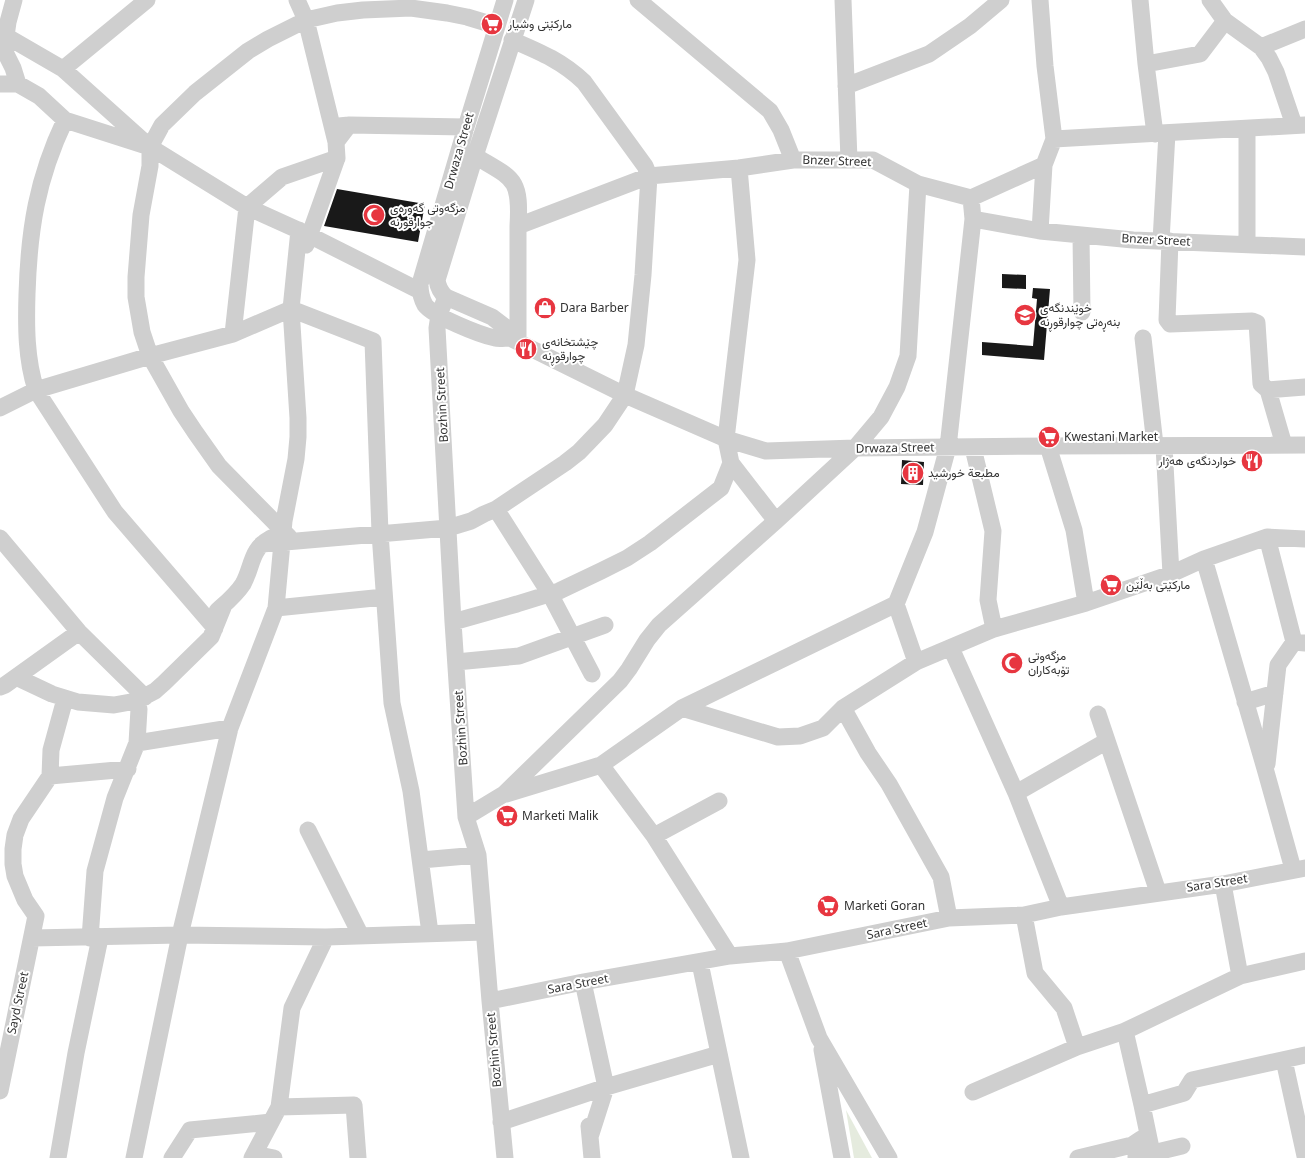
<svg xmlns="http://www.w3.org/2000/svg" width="1305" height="1158" font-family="'Noto Sans',Vazirmatn,sans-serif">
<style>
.green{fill:#e5ebde}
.building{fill:#191919}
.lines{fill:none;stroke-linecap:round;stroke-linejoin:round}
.minor{stroke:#cfcfcf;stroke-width:17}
.labels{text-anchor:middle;stroke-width:4;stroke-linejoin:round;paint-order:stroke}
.poi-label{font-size:12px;fill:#323232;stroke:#fff;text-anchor:start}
.street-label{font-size:12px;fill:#323232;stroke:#fff}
</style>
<rect width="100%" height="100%" fill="#fff"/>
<path class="green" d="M 846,1110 L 872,1158 L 854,1158 Z"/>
<path class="building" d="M 337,189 L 425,204 L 418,242 L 324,226 Z
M 1002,274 L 1026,275 L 1026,289 L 1002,288 Z
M 1033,288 L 1050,289 L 1044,360 L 982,355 L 982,342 L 1033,346 L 1037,299 L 1032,298 Z
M 902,460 L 924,462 L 923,485 L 901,484 Z"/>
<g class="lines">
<path class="minor" d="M 14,0 L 8,22 L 4,50 L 13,68 L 18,84 L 39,96 L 65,120 L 143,145
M 297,0 L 306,20 L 336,142
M 505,0 L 466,127 L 420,284 C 420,292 421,298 425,305 C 433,316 480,335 495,338 C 499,339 505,338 510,338 L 625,395 L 726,439 L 766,451 L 855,448 L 1048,446 L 1305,445
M 638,0 L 770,111 L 781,130 L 793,160
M 843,0 L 849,160
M 1140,0 L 1146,64
M 1210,0 L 1225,21 L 1261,47 L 1269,58 L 1276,72 L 1294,125
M 6,36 L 63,69 L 150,147 L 247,207 L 309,235 L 420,291
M 1261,47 L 1305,29
M 63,69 L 147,0
M 0,84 L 18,84
M 846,86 L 929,54 L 970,26 L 1001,0
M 65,120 C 37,179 29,229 27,294 C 26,326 26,359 36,390 L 115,512 L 215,628
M 339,126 L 349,125 L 466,127
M 1247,129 L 1247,245
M 1155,134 L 1146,64 L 1200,54 L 1225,21
M 1054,139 L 1305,125
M 475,156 C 513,179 521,177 518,226 L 518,342
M 971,198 L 1044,165
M 518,226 L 649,176 L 739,168 L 793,160 L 873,160 L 918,184 L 971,198 L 973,219 L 1040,231 L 1133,240 L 1305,247
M 1040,231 L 1044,165 L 1054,139 L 1045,66 L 1040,0
M 1081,235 L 1082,312
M 1161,241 L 1167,133
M 1170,241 L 1167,320 L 1170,324 L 1252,321 L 1257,323 L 1261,384 L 1268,390 L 1284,445
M 306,245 L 337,158
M 446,297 L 439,315 L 437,328 L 453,622 L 466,817 L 478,855 L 490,1001 L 505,1158
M 233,334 L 291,309 L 373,341 L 380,533 L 392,703 L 411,791 L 430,933
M 510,338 L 505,327 L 492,317 L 446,297 C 440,292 438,287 437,280 L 475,156 L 526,0
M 1143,338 L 1155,445
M 1268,390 L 1305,387
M 0,408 L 36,390 L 150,356 L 233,334 L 247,207 L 282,177 L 337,158 L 336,142 L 349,125
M 1048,446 L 1074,530 L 1086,603
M 1164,446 L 1171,574
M 973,448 L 993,531 L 988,600 L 994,629
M 731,463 L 776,521
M 496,509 L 550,594 L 592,674
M 289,537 L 219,466 L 195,432 L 181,411 L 150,356 L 142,332 L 136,297 L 136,277 L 141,215 L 150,166 L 150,147 L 162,125 L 195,93 L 248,51 L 268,39 L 306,20 L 337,13 L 363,10 L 411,8 L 447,13 L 467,17 L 497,26
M 1267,537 L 1294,642
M 0,538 L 79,632 L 145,697
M 262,544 L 448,528 L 471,521 L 484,514 L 496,509 L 565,463 L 579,452 L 605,425 L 625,395 L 636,345 L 643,275 L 649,176 L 645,166 L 584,82 C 562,61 540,52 512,40
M 1204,559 L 1266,772 L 1293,869
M 276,608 L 384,597
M 217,611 C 226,603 236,595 243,584 C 253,566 250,549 271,538
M 453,622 L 517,604 L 559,591 L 601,571 L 627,558 L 650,543 L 721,488 L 731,463 L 726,439 L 747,260 L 739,168
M 951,648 L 1016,793 L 1061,907
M 456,662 L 519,656 L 605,625
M 916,662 L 896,604 L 925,532 L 948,447 L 973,219
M 16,677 L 52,694 L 78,702 L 114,705 L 136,701 L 155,691 L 164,683 L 211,637 L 224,605
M 0,687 L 5,685 L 79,632
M 1245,702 L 1275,693
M 682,708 L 778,737 L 800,736 L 823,728 L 843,708 L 916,662 L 994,629 L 1086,603 L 1171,574 L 1204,559 L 1267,537 L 1305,539
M 843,708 L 868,753 L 889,784 L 941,877 L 949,918
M 1098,714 L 1158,892
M 137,743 L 230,728
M 1267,764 L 1278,665 L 1294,642 L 1305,643
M 601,765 L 654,836 L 730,956
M 50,776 L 128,769
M 1016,793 L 1107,741
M 506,794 L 601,765 L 682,708 L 896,604
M 466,817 L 504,794 L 620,681 L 629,669 L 647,640 L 659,625 L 776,521 L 855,448 L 881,417 L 897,387 L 908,356 L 918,184
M 308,830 L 361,936
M 654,836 L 719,801
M 421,860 L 478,855
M 1024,915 L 1035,973 L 1064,1008 L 1077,1047
M 32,938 L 180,935 L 326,937 L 484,932
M 90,938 L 95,871 L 115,798 L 137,743 L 139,709
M 787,951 L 819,1038 L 889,1158
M 700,963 L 741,1158
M 1240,976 L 1305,961
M 583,982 L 606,1087 L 590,1137
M 490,1001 L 583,982 L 730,956 L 787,951 L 949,918 L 1024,915 L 1061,907 L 1223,884 L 1305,868
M 1125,1031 L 1240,976 L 1223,884
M 822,1050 L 842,1158
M 1284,1060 L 1305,1156
M 0,1091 L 36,916 L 25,900 L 15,876 L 13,864 L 13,849 L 15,835 L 21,819 L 50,776 L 51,750 L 65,699
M 973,1092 L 1077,1047 L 1125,1031 L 1142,1105 L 1152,1153
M 1142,1105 L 1184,1093 L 1192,1080 L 1305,1055
M 279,1107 L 354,1105 L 358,1158
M 501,1122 L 606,1087 L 719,1054
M 589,1126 L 592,1158
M 254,1154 L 274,1158
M 1136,1157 L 1182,1146
M 58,1158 L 76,1053 L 100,938
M 134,1158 L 180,935 L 230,728 L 276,608 L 284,521 L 296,459 L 298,437 L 298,418 L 291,309 L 299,230
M 172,1158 L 190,1130 L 271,1122
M 252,1158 L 279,1107 L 292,1008 L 326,937
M 1078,1158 L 1132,1145 L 1141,1139"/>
</g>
<defs>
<g id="supermarket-disc" transform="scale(1.15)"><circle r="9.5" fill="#e73640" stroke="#fff"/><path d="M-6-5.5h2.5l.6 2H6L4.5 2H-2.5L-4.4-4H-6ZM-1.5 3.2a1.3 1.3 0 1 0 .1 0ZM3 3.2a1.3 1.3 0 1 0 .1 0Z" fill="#fff"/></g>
<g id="mosque-disc" transform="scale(1.15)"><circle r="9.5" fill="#e73640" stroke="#fff"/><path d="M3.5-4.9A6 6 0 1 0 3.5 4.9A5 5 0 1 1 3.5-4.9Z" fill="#fff"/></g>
<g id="shop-disc" transform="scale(1.15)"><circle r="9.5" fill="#e73640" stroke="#fff"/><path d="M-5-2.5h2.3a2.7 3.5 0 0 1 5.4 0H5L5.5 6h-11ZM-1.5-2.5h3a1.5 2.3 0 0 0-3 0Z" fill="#fff"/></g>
<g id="school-disc" transform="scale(1.15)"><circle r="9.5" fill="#e73640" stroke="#fff"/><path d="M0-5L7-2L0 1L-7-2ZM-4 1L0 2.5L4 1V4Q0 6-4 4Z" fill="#fff"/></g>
<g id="restaurant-disc" transform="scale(1.15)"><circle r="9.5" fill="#e73640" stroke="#fff"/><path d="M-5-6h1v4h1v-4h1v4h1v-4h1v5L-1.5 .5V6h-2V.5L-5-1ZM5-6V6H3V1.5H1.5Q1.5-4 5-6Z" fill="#fff"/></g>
<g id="building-disc" transform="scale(1.15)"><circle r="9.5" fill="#e73640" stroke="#fff"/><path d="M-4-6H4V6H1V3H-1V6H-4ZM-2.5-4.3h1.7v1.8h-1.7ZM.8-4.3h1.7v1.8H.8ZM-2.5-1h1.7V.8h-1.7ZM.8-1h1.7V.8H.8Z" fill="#fff"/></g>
</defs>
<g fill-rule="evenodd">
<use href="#supermarket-disc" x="492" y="24"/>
<use href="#mosque-disc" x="374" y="215"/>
<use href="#shop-disc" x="545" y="308"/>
<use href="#school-disc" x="1025" y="315"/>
<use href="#restaurant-disc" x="526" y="349"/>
<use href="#supermarket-disc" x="1049" y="437"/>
<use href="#restaurant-disc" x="1252" y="461"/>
<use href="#building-disc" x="913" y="473"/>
<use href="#supermarket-disc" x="1111" y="585"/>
<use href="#mosque-disc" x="1012" y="663"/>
<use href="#supermarket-disc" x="507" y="816"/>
<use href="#supermarket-disc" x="828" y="906"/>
</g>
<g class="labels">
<g class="poi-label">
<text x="508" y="28">مارکێتی وشیار</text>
<text x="390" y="212">مزگەوتی گەورەی<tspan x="390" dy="14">جوارقورنە</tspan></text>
<text x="560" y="312">Dara Barber</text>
<text x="1040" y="312">خوێندنگەی<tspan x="1040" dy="14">بنەڕەتی چوارقوڕنە</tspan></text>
<text x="542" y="346">چێشتخانەی<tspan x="542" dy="14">چوارقوڕنە</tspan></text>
<text x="1064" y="441">Kwestani Market</text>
<text x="1236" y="465" text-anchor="end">خواردنگەی هەژار</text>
<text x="928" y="477">مطبعة خورشيد</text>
<text x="1126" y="589">مارکێتی بەڵێن</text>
<text x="1028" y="660">مزگەوتی<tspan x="1028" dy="14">تۆبەکاران</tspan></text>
<text x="522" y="820">Marketi Malik</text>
<text x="844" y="910">Marketi Goran</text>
</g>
<g class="street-label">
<text transform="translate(459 151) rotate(-74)" y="4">Drwaza Street</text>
<text transform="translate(837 161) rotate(2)" y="4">Bnzer Street</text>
<text transform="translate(1156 240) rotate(3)" y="4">Bnzer Street</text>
<text transform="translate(442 405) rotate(-93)" y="4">Bozhin Street</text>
<text transform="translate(895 448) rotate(-1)" y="4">Drwaza Street</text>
<text transform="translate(461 728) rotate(-94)" y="4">Bozhin Street</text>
<text transform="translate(1217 883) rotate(-9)" y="4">Sara Street</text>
<text transform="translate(897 929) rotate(-12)" y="4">Sara Street</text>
<text transform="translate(578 984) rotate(-11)" y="4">Sara Street</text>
<text transform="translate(18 1003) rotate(-78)" y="4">Sayd Street</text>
<text transform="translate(494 1050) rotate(-95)" y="4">Bozhin Street</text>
</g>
</g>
</svg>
